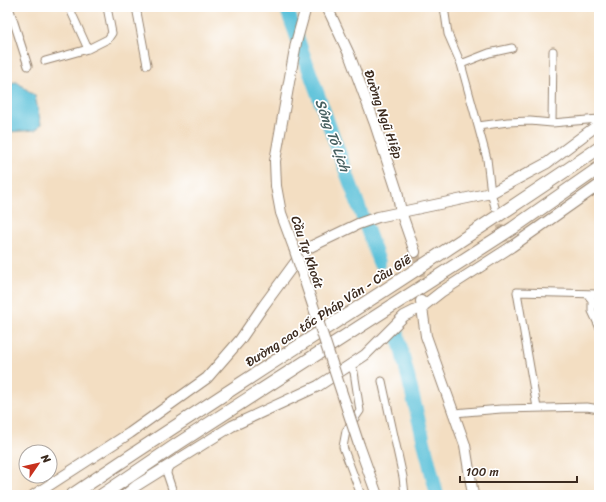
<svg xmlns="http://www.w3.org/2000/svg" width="606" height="502" font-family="Sriracha,sans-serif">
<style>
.water{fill:#5bc1d9;stroke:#4b767c}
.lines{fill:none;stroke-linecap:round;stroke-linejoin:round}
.river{stroke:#5bc1d9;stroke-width:14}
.street-tunnel{stroke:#cebaa1;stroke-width:7;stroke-dasharray:7 3.5;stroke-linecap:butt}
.secondary-tunnel{stroke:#cebaa1;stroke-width:10;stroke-dasharray:10 5;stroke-linecap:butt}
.street-casing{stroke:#978470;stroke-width:9}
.secondary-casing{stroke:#978470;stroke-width:12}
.highway-casing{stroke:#978470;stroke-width:14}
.street{stroke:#fff;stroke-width:7}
.secondary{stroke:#fff;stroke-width:10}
.highway{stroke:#fff;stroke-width:12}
.secondary-bridge-casing{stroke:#978470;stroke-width:12;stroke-linecap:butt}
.secondary-bridge{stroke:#fff;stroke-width:10}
.labels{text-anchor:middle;stroke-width:3.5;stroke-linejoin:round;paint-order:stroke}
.street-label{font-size:13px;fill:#3b2a1e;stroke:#fff}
.water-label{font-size:14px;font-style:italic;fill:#465f5f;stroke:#fff}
</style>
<rect width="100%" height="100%" fill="#fff"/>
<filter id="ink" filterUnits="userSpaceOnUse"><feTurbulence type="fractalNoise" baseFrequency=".025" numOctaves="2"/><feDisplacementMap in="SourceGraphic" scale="8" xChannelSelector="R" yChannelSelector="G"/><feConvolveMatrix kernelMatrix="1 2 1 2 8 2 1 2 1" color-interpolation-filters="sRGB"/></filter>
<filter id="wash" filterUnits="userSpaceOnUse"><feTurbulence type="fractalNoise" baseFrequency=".012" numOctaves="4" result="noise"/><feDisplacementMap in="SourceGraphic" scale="16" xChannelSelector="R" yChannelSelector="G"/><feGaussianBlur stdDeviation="0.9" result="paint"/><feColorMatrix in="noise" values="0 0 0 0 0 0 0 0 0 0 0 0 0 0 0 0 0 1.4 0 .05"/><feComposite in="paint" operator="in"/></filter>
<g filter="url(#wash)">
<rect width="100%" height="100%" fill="#f3dec2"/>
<path class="water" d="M 17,82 L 35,96 L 41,124 L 36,130 L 7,132 L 7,83 Z"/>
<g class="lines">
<path class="river" d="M 286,7 L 379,262
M 397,332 L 437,495"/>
</g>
</g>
<g filter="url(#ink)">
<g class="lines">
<path class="street-tunnel" d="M 497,215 L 506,245"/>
<path class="secondary-tunnel" d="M 415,252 L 425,299"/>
<g class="street-casing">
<path id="street" d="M 9,7 L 28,66
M 136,7 L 147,65
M 444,7 L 448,34 L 461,64 L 478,126 L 487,159 L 491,193 L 495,207
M 88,49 L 108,39 L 112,33 L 107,7
M 45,61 L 88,49 L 69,7
M 461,64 L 489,53 L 512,48
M 552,123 L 553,51
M 478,126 L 508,122 L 530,121 L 552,123 L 599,119
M 587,294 L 592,300 L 592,311 L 599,326
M 350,365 L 354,372 L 360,411 L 346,431 L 343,447 L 361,495
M 382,381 L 403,477 L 405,495
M 537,408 L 517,292 L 599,294
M 454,413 L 501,409 L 587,407 L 599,409
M 168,466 L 167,474 L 174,495"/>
</g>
<g class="secondary-casing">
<path id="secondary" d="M 327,7 L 349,54 L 375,124 L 397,191 L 401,212 L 415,252
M 294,248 L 281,213 L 276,186 L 275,161 L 296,43 L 306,7
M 421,301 L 426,336 L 465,445 L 473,495
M 359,445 L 377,495
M 34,495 L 130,433 L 207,378 L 240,340 L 264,305 L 300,256 L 308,248 L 358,224 L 378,217 L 491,193 L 547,163 L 599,124
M 125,495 L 136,486 L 232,426 L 318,386 L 350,365 L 365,355 L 404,316 L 422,307 L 441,292 L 511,247 L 599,185"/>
</g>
<g class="highway-casing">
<path id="highway" d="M 72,495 C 246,377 426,267 599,148
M 102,495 L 179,443 L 513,228 L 599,168"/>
</g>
<use href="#street" class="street"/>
<use href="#secondary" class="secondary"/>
<use href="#highway" class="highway"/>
<g class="secondary-bridge-casing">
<path id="secondary-bridge" d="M 294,248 L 359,445"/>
</g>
<use href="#secondary-bridge" class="secondary-bridge"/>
</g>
</g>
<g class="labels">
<g class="street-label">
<text transform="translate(384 114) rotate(71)" y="5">Đường Ngũ Hiệp</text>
<text transform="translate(308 252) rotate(71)" y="5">Cầu Tự Khoát</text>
<text transform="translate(328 310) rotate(-33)" y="5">Đường cao tốc Pháp Vân - Cầu Giẽ</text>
</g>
<g class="water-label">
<text transform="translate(333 135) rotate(70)" y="5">Sông Tô Lịch</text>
</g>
</g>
<rect width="606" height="502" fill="none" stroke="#fff" stroke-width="24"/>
<g transform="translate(38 464) rotate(56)"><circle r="19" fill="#ffffff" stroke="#b1aaa5"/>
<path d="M0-3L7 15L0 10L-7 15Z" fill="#c8321e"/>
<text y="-6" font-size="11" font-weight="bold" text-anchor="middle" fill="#3b2a1e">N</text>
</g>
<path d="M460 476v6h117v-6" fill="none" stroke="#3b2a1e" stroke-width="2"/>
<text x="466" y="476" font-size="12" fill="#3b2a1e" stroke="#ffffff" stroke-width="3" paint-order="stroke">100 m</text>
</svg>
